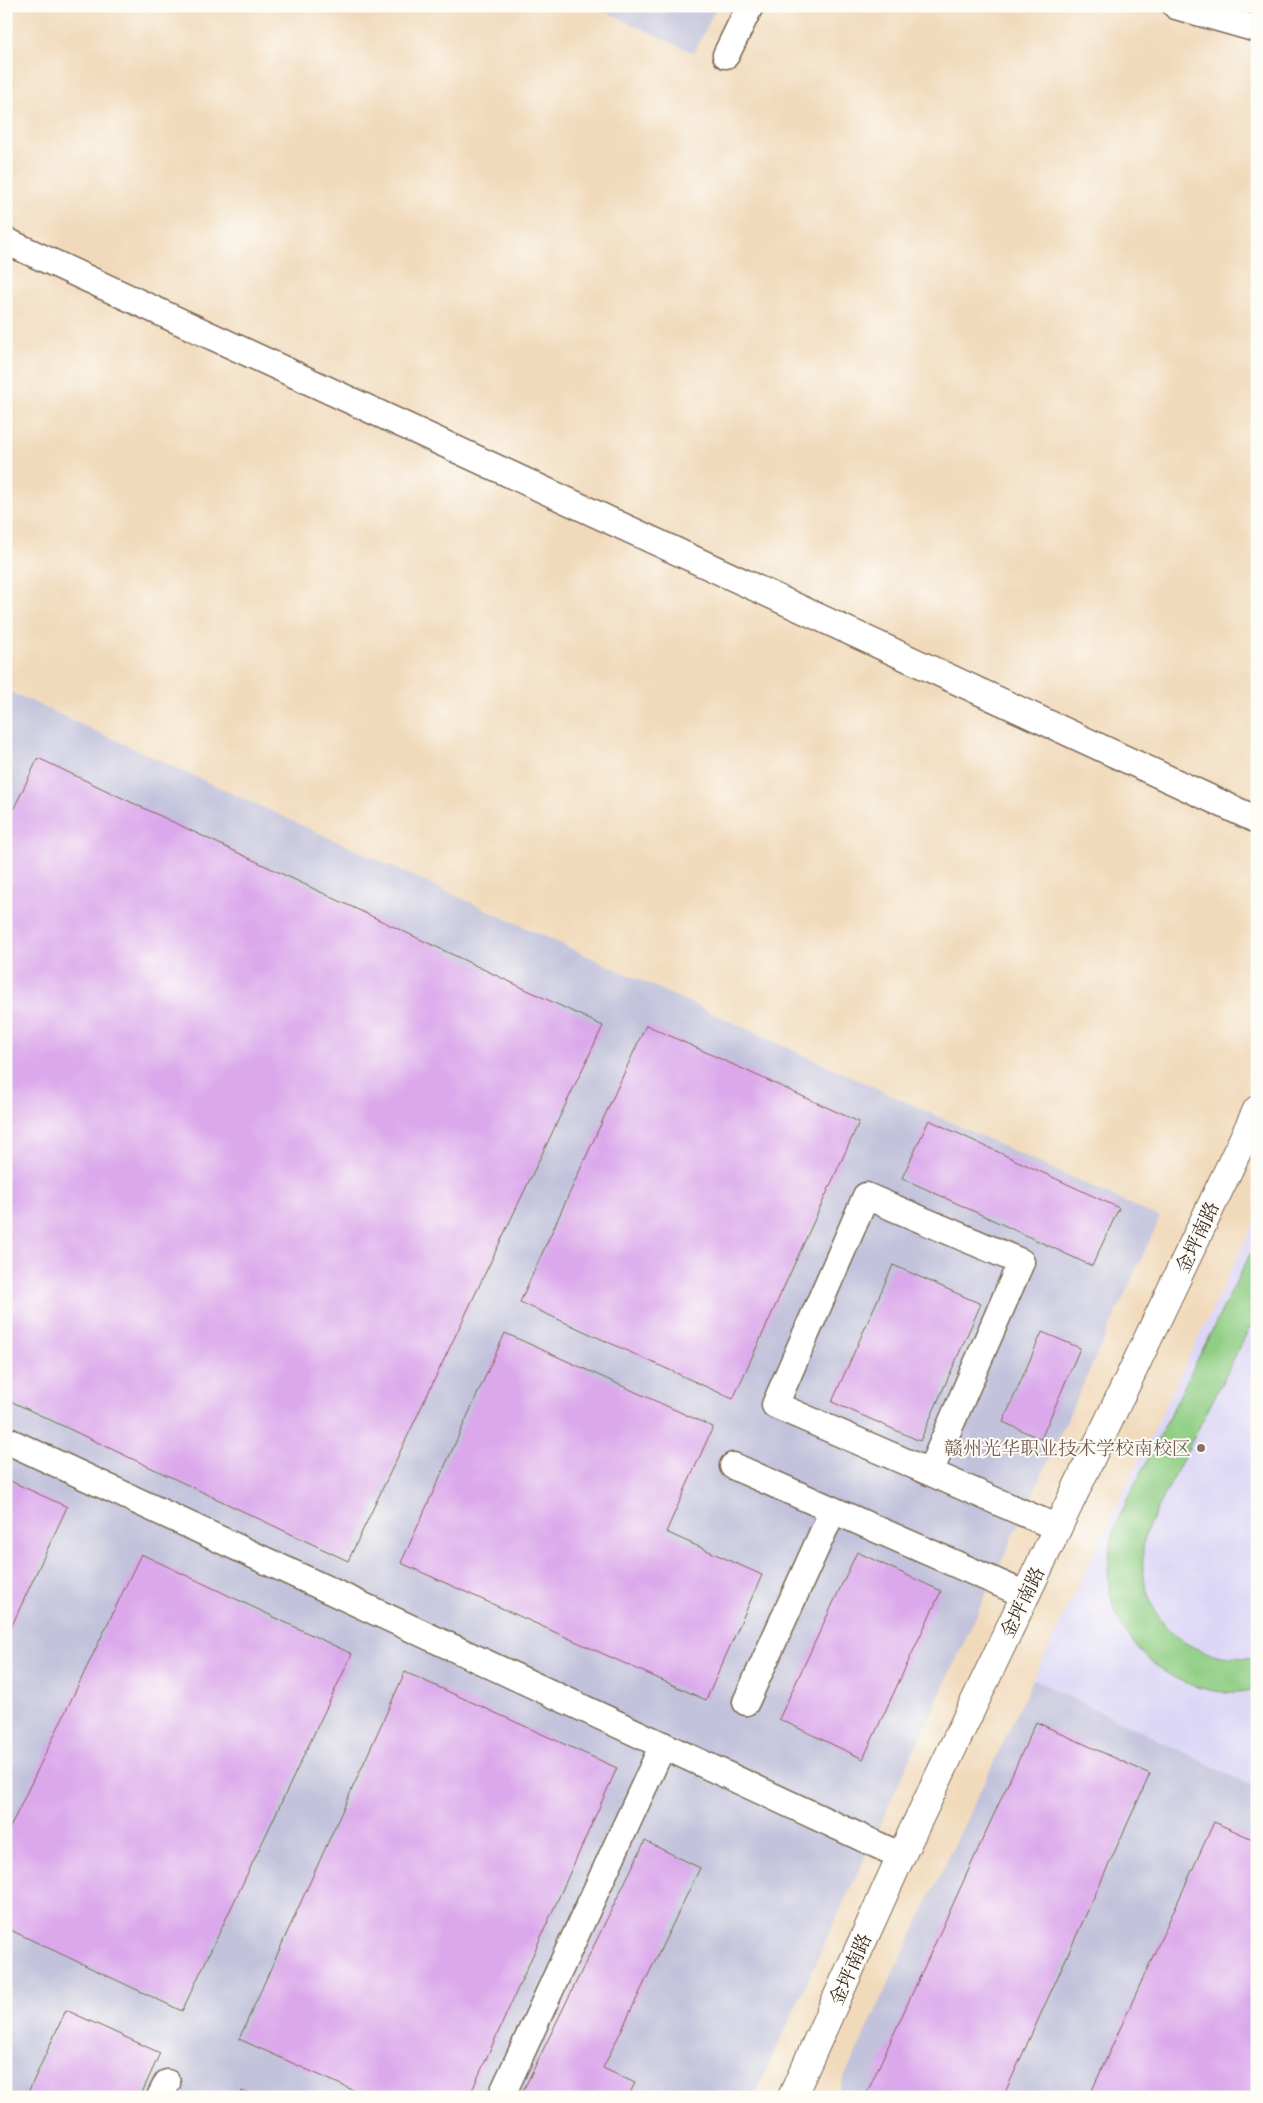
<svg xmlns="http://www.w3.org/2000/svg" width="1263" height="2103" font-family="'IM FELL Double Pica','Noto Serif SC',serif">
<rect width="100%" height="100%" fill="#fdfcf7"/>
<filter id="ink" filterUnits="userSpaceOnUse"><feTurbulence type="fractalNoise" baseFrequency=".02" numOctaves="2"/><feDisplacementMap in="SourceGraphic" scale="10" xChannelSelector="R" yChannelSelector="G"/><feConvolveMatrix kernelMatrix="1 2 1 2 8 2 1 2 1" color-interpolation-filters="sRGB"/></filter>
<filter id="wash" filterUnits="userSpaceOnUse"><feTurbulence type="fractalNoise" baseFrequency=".0096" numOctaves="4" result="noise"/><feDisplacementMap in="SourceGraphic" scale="20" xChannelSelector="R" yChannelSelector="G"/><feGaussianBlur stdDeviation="1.12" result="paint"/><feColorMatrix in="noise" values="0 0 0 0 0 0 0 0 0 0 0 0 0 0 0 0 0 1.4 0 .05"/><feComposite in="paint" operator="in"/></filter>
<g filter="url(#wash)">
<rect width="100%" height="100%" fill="#f1dabb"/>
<path fill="#dcd6f6" d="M1257 1217V1788L1033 1679Z"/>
<path fill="#c2c2dc" d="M593 6H717L694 53Z
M6 690 1160 1218 754 2097H6Z
M1033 1679 1257 1788V2097H835Z"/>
<path fill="#8fce84" stroke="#657c51" d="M1257 1240V1313L1145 1534C1132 1611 1178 1664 1257 1657V1689C1192 1705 1123 1658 1110 1593 1106 1570 1109 1548 1115 1525Z"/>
<g id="blocks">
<path fill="#dba9eb" d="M38 758 603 1026 348 1561 6 1399V825Z
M646 1025 859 1122 733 1399 520 1302Z
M929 1120 1119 1208 1092 1266 902 1178Z
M893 1265 981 1304 920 1441 832 1402Z
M1042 1332 1080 1348 1041 1439 1003 1422Z
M505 1333 713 1427 666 1532 762 1575 706 1700 401 1563Z
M6 1479 67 1507 6 1638Z
M857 1552 941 1591 863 1759 779 1719Z
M141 1554 352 1654 182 2011 6 1928V1836Z
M405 1672 617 1768 469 2097H368L239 2039Z
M1036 1722 1150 1774 1003 2097H865Z
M1214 1822 1257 1841V2097H1089Z
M645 1841 700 1868 603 2068 635 2083 628 2097H520Z
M66 2010 160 2053 140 2097H26Z
M242 2091 256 2097H240Z"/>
</g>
</g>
<g filter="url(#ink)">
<use href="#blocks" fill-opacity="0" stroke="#7b6855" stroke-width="1"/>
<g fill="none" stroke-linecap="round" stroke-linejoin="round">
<g stroke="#7b6855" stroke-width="29">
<path id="street" d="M1176 6 1257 29
M726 55 750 6
M6 241 1257 820
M6 1440 901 1856
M733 1466 1026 1595
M930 1472 1021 1262 866 1196 775 1405 1058 1528
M746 1702 833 1510
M160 2097 167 2083
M501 2097 663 1745"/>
</g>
<g stroke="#7b6855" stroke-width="30">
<path id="secondary" d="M792 2097 901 1856 1257 1110"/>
</g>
<use href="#street" stroke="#fff" stroke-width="26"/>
<use href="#secondary" stroke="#fff" stroke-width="28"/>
</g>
</g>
<circle fill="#8d6e63" stroke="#fdfcf7" stroke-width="2" cx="1201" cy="1448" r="5"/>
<g text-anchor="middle" stroke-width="4" stroke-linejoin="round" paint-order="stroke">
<g font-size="19" fill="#3b2a1e" stroke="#fdfcf7">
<text transform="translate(1197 1237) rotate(-65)" y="7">金坪南路</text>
<text transform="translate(1022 1602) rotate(-64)" y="7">金坪南路</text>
<text transform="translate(850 1969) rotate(-66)" y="7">金坪南路</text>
</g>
<g font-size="19" fill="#785e54" stroke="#fdfcf7" text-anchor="end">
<text x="1191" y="1455">赣州光华职业技术学校南校区</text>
</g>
</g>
<rect width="1263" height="2103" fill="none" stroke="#fdfcf7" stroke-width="25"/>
</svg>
